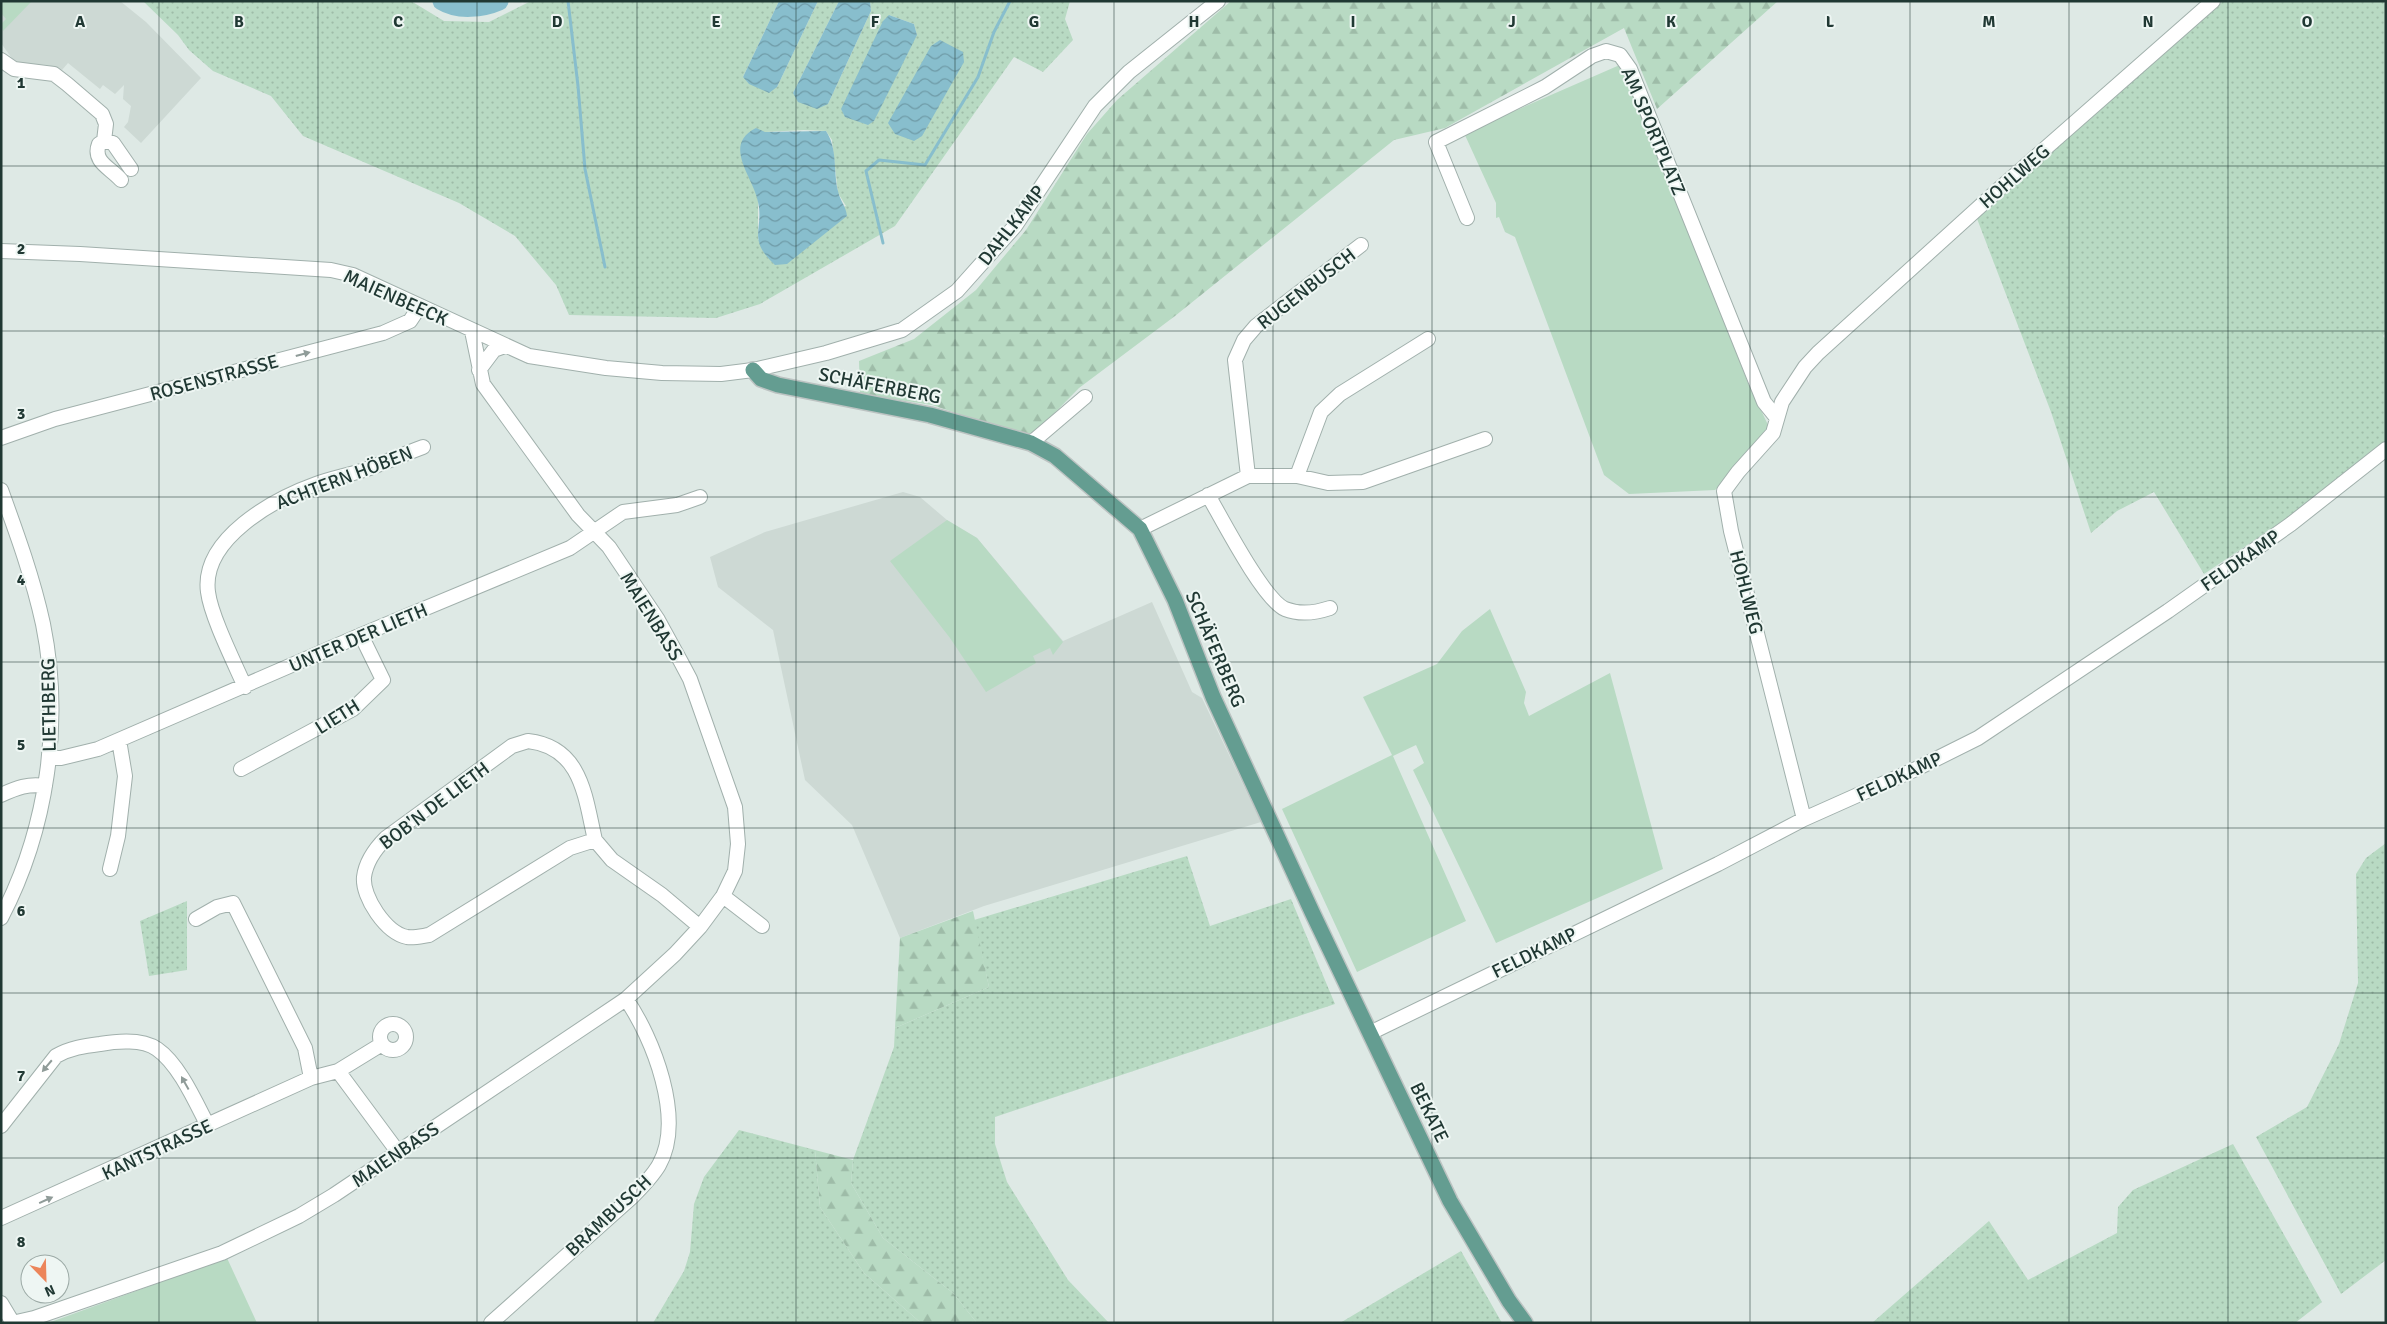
<svg xmlns="http://www.w3.org/2000/svg" width="2387" height="1324" font-family="Signika,sans-serif">
<defs>
<pattern id="grass-dots" width="8" height="8" patternUnits="userSpaceOnUse" patternTransform="scale(1.25)"><rect width="8" height="8" fill="#b8dac3"/><path d="M2 2h.1M6 6h.1" fill="none" stroke="#9ebca8" stroke-width="1.8" stroke-linecap="round"/></pattern>
<pattern id="forest-firs" width="22" height="20" patternUnits="userSpaceOnUse" patternTransform="scale(1.25)"><rect width="22" height="20" fill="#b8dac3"/><path d="M5 1l3.5 6h-7zM16 11l3.5 6h-7z" fill="#9ebca8"/></pattern>
<pattern id="water-waves" width="16" height="10" patternUnits="userSpaceOnUse" patternTransform="scale(1.25)"><rect width="16" height="10" fill="#88becd"/><path d="M0 5q4-4 8 0t8 0" fill="none" stroke="#6f9ba7"/></pattern>
</defs>
<rect width="100%" height="100%" fill="#dee9e5"/>
<path fill="#cdd9d4" d="M1 1H120L146 22 201 78 141 143 124 127 128 122 131 106 123 99 124 85 115 94 103 85 100 89 68 63 62 70 48 65 22 63 13 60 1 43Z
M903 492 920 497 947 520 977 538 1063 641 1152 602 1192 692 1202 698 1261 822 984 906 900 938 852 825 805 780 773 630 718 587 710 557 765 532Z"/>
<path fill="url(#grass-dots)" fill-rule="evenodd" d="M143 1H411L444 21 489 22 531 1H779L743 77 777 87 818 1H839L793 93 828 104 871 11 870 1H1070L1065 19 1073 40 1043 72 1014 57 895 226 760 304 716 318 569 315 556 285 515 236 459 203 303 136 271 96 213 71 189 50 178 35ZM889 15 914 24 917 35ZM804 130 826 131 832 140 838 193 846 206 758 240V199L765 132Z
M2223 1H2383L2386 5V333L2383 336 2386 339V441L2289 517 2204 574 2154 492 2117 511 2091 533 2051 412 1976 216Z
M2386 843V1260L2341 1294 2256 1137 2307 1107 2339 1044 2358 983 2356 874 2366 858Z
M1187 856 1210 926 1291 899 1335 1004 995 1117V1144L1007 1182 1068 1280 1109 1323H977L953 1293 883 1238 851 1183 853 1160 894 1047 895 1028 989 987 974 920Z
M187 901V970L149 976 140 921Z
M739 1130 815 1150 820 1207 864 1273 921 1323H653L684 1271 690 1252 694 1204 704 1177Z
M2233 1144 2322 1302 2295 1323H1872L1989 1221 2028 1280 2117 1233 2118 1207 2133 1190Z
M1461 1251 1502 1323H1340Z"/>
<path fill="url(#forest-firs)" d="M1231 1H1778L1657 109 1624 28 1445 128 1394 140 1175 316 1079 388 1030 438 932 405 860 394 859 361 914 339 976 290 1026 230 1087 134 1117 100Z
M973 911 989 987 895 1028 900 938Z
M815 1150 853 1160 851 1183 883 1238 953 1293 977 1323H921L864 1273 820 1207Z"/>
<path fill="#b8dac3" d="M1 1H32L3 31 1 24 6 19 1 13Z
M1622 64 1667 174 1748 383 1769 427 1730 477 1715 490 1629 494 1604 475 1515 237 1505 232 1499 217 1496 218V203L1464 133Z
M947 520 977 538 1063 642 1053 655 1050 648 1033 656 1036 663 986 692 950 638 890 561Z
M1490 609 1526 692 1524 703 1529 716 1610 673 1663 869 1496 943 1413 770 1424 763 1416 745 1393 756 1466 921 1357 972 1282 809 1392 755 1363 697 1437 664 1462 631Z
M227 1258 257 1323H48Z"/>
<path fill="url(#water-waves)" d="M779 1H818L777 87 769 93 749 84 743 77Z
M839 1H870L871 11 828 104 817 109 798 102 793 93Z
M889 15 914 24 917 35 874 121 868 125 845 117 841 109 883 21Z
M940 40 963 52 964 62 922 136 914 141 895 134 888 123 931 46Z
M756 128 765 132 826 131C838 149 833 171 838 191 840 201 846 206 847 216L787 264 775 265C745 237 766 229 757 198 751 175 723 144 756 128Z"/>
<g fill="none" stroke-linecap="round" stroke-linejoin="round">
<path stroke="#88becd" stroke-width="3" d="M568 1 578 86 585 169 605 267
M883 243 866 171 879 160 925 165 978 77 994 32 1010 1"/>
<path stroke="#88becd" stroke-width="19" d="M442 1C458 11 483 8 499 1"/>
<g stroke="#a1b0ac" stroke-width="16">
<path id="minor" d="M1 60 14 69 54 74 67 84 102 114 106 124 104 141 99 144C92 162 111 168 121 180
M104 141 113 143 131 169
M1467 218 1436 142 1545 87 1592 56 1606 51 1620 55 1630 69 1764 402 1777 418
M1 251 80 254 331 270 353 275 529 356 606 368 662 373 721 374 753 370 826 353 902 330 957 291 1015 226 1095 106 1129 72 1218 1
M479 370 494 350 505 346
M1 438 55 419 383 333 410 321 420 306
M1031 443 1085 397
M1248 476 1235 360 1244 340 1256 326 1361 245
M1297 476 1321 412 1340 394 1428 339
M1 490C17 534 33 578 43 624 63 722 47 830 1 918
M1208 495C1222 519 1263 599 1285 609 1300 615 1315 613 1330 608
M1140 529 1248 476H1297L1328 483 1363 482 1485 439
M245 687C234 662 211 616 208 592 201 539 274 499 316 484 332 478 350 475 367 469 386 462 404 454 423 447
M528 741C582 747 585 797 595 840L570 848 429 935C422 936 414 938 407 937 386 933 362 897 364 877 366 861 375 849 386 838L512 746Z
M49 758H61L98 749 361 635 570 548 623 512 677 505 700 497
M241 769 353 709 383 680 361 635
M1 795C16 788 29 783 45 786
M1804 819 1731 531 1724 491 1738 472 1773 433 1782 402 1805 367 1818 353 1998 190 2213 1
M595 840 612 860 662 895 700 927
M110 869 118 836 125 776 119 740
M723 896 762 926
M196 919 217 907 233 903 305 1048 311 1078
M380 1037a13 13 0 1 1 26 0a13 13 0 1 1-26 0Z
M1370 1033 1718 864 1804 819 1916 769 1978 738 2168 611 2291 524 2386 449
M338 1071 382 1044
M1 1126 56 1056C70 1048 84 1046 100 1044 117 1041 143 1039 157 1049 179 1064 196 1103 208 1126
M1 1218 311 1078 338 1071 398 1152
M1 1303 13 1323
M12 1323 34 1318 222 1253 299 1216 334 1195 626 999 675 954 700 927 723 896 735 871 738 844 735 807 690 679 681 662 658 620 609 547 578 515 483 384 472 331
M491 1323 632 1197C642 1187 652 1177 659 1165 685 1119 653 1038 626 999"/>
</g>
<g stroke="#bcc3c2" stroke-width="18">
<path id="major" d="M753 370 761 379 778 385 930 415 1031 443 1055 456 1140 529 1175 600 1213 697 1312 912 1450 1201 1509 1301 1525 1323"/>
</g>
<use href="#minor" stroke="#fff" stroke-width="14"/>
<use href="#major" stroke="#649d91" stroke-width="15"/>
</g>
<defs><path id="oneway-solid" d="M-6-.8H1V-3.2L6.5 0L1 3.2V.8H-6Z" transform="scale(1.25)"/></defs>
<g fill="#909c99">
<use href="#oneway-solid" transform="translate(303 354) rotate(-15)"/>
<use href="#oneway-solid" transform="translate(47 1066) rotate(130)"/>
<use href="#oneway-solid" transform="translate(185 1083) rotate(-119)"/>
<use href="#oneway-solid" transform="translate(46 1200) rotate(-24)"/>
</g>
<path fill="none" stroke="#203833" stroke-width="1" stroke-opacity="0.55" d="M159 1V1323M318 1V1323M477 1V1323M637 1V1323M796 1V1323M955 1V1323M1114 1V1323M1273 1V1323M1432 1V1323M1591 1V1323M1750 1V1323M1910 1V1323M2069 1V1323M2228 1V1323M1 166H2386M1 331H2386M1 497H2386M1 662H2386M1 828H2386M1 993H2386M1 1158H2386"/>
<g text-anchor="middle" stroke-width="4" stroke-linejoin="round" paint-order="stroke">
<g font-size="19" fill="#203833" stroke="#eef6f3">
<text transform="translate(1654 131) rotate(67)" y="7">AM SPORTPLATZ</text>
<text transform="translate(2014 176) rotate(-41)" y="7">HOHLWEG</text>
<text transform="translate(1011 225) rotate(-52)" y="7">DAHLKAMP</text>
<text transform="translate(1306 288) rotate(-38)" y="7">RUGENBUSCH</text>
<text transform="translate(396 297) rotate(24)" y="7">MAIENBEECK</text>
<text transform="translate(214 377) rotate(-15)" y="7">ROSENSTRASSE</text>
<text transform="translate(880 385) rotate(11)" y="7">SCHÄFERBERG</text>
<text transform="translate(344 477) rotate(-21)" y="7">ACHTERN HÖBEN</text>
<text transform="translate(2240 560) rotate(-35)" y="7">FELDKAMP</text>
<text transform="translate(1747 592) rotate(76)" y="7">HOHLWEG</text>
<text transform="translate(652 616) rotate(58)" y="7">MAIENBASS</text>
<text transform="translate(358 637) rotate(-23)" y="7">UNTER DER LIETH</text>
<text transform="translate(1216 649) rotate(67)" y="7">SCHÄFERBERG</text>
<text transform="translate(48 705) rotate(-91)" y="7">LIETHBERG</text>
<text transform="translate(337 716) rotate(-32)" y="7">LIETH</text>
<text transform="translate(1899 776) rotate(-25)" y="7">FELDKAMP</text>
<text transform="translate(434 805) rotate(-37)" y="7">BOB'N DE LIETH</text>
<text transform="translate(1534 952) rotate(-26)" y="7">FELDKAMP</text>
<text transform="translate(1430 1112) rotate(64)" y="7">BEKATE</text>
<text transform="translate(157 1149) rotate(-25)" y="7">KANTSTRASSE</text>
<text transform="translate(395 1154) rotate(-34)" y="7">MAIENBASS</text>
<text transform="translate(608 1215) rotate(-43)" y="7">BRAMBUSCH</text>
</g>
</g>
<g font-size="16" text-anchor="middle" font-weight="bold" fill="#203833" stroke="#eef6f3" stroke-width="4" stroke-linejoin="round" paint-order="stroke">
<text x="80" y="27">A</text>
<text x="239" y="27">B</text>
<text x="398" y="27">C</text>
<text x="557" y="27">D</text>
<text x="716" y="27">E</text>
<text x="875" y="27">F</text>
<text x="1034" y="27">G</text>
<text x="1194" y="27">H</text>
<text x="1353" y="27">I</text>
<text x="1512" y="27">J</text>
<text x="1671" y="27">K</text>
<text x="1830" y="27">L</text>
<text x="1989" y="27">M</text>
<text x="2148" y="27">N</text>
<text x="2307" y="27">O</text>
<text x="21" y="88">1</text>
<text x="21" y="254">2</text>
<text x="21" y="419">3</text>
<text x="21" y="585">4</text>
<text x="21" y="750">5</text>
<text x="21" y="916">6</text>
<text x="21" y="1081">7</text>
<text x="21" y="1247">8</text>
</g>
<rect width="2387" height="1324" fill="none" stroke="#203833" stroke-width="5"/>
<g transform="translate(45 1279) rotate(157)"><circle r="24" fill="#eef6f3" stroke="#9caaa6"/>
<path d="M0-4L9 19L0 12L-9 19Z" fill="#ec855a"/>
<text y="-8" font-size="14" font-weight="bold" text-anchor="middle" fill="#203833">N</text>
</g>
</svg>
